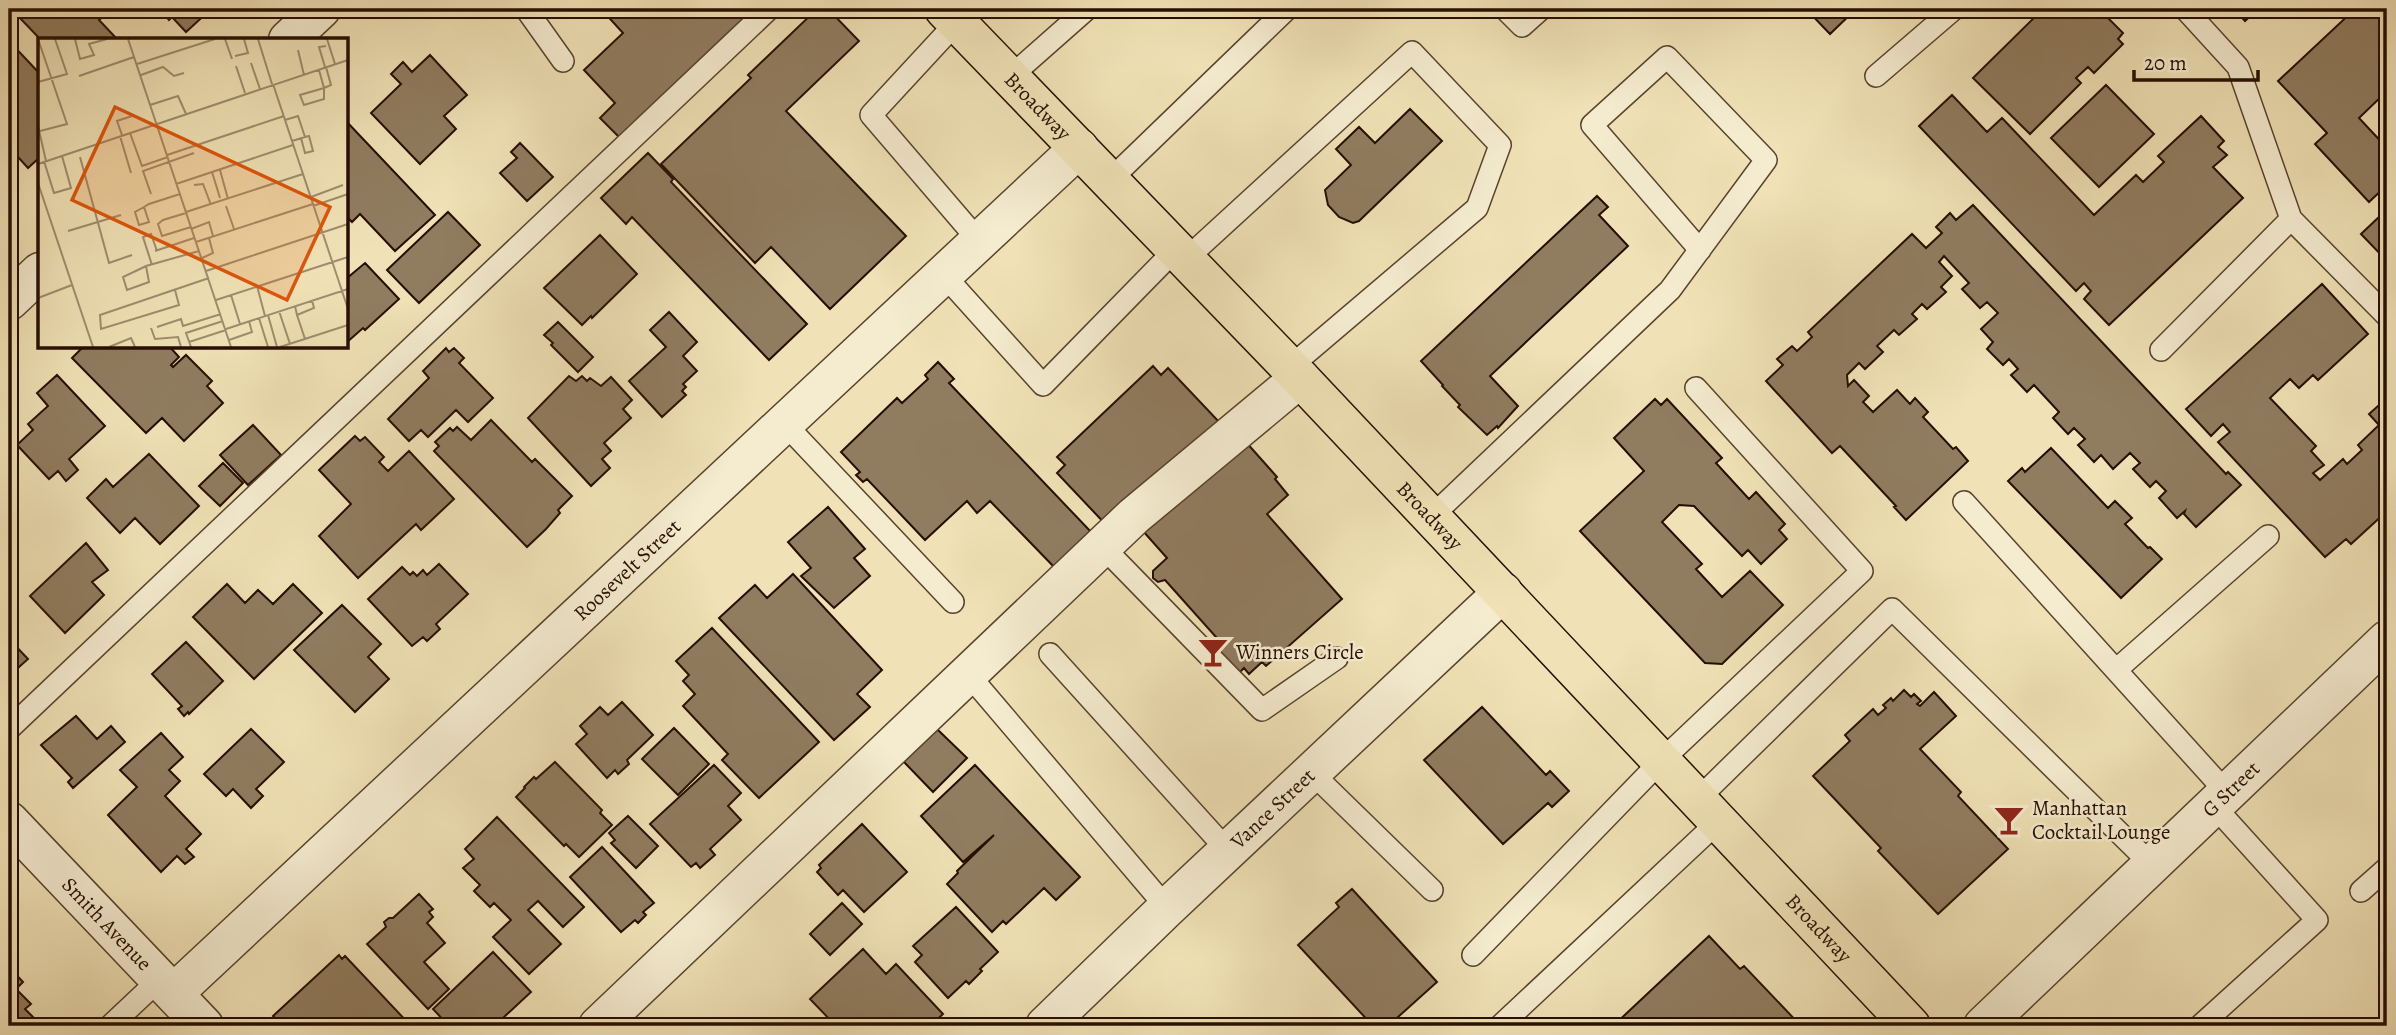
<svg xmlns="http://www.w3.org/2000/svg" width="2396" height="1035" font-family="Alegreya,serif">
<rect width="100%" height="100%" fill="#f0e2b6"/>
<filter id="stains"><feTurbulence type="fractalNoise" baseFrequency=".00286" numOctaves="4"/><feColorMatrix values="0 0 0 0 .2 0 0 0 0 .09 0 0 0 0 .02 0 0 0 .5 -.17"/></filter>
<radialGradient id="worn" r=".72"><stop offset=".6" stop-color="#630" stop-opacity="0"/><stop offset="1" stop-color="#630" stop-opacity=".3"/></radialGradient>
<path fill="#907c5f" stroke="#270e01" stroke-width="2" d="M26 9H107L104 11 106 14 99 20 118 40H41L18 16Z
M164 9H211L186 32 172 17 169 20 162 12Z
M601 9H759L621 139 600 118 615 103 584 70 623 33Z
M817 9H828L859 41 786 111 906 236 830 309 771 247 755 263 661 164 751 78 748 75Z
M1806 9H1856L1830 34Z
M2043 9H2099L2123 33 2118 39 2123 44 2094 73 2088 67 2076 78 2081 83 2030 134 1973 78Z
M2234 9H2258L2245 21Z
M2355 9H2387V91L2359 118 2387 148V185L2369 202 2315 144 2327 133 2278 81Z
M9 41 40 74V157L28 168 9 147Z
M430 55 467 95 444 116 456 129 420 164 371 113 401 84 391 74 403 62 412 72Z
M2106 85 2154 134 2099 187 2051 138Z
M1952 95 1987 132 2002 118 2094 215 2136 175 2143 182 2164 162 2158 156 2201 116 2224 141 2218 147 2227 155 2213 167 2243 198 2109 325 2084 299 2091 291 2084 283 2076 291 1919 126Z
M1410 109 1442 141 1359 221 1353 223 1339 217 1328 205 1325 190 1351 165 1336 149 1359 127 1375 143Z
M346 121 435 215 395 251 360 214 352 222 346 216Z
M520 143 553 177 527 201 500 173 517 158 511 152Z
M648 153 673 179 671 182 807 324 769 360 632 217 626 224 601 198Z
M1597 196 1608 207 1599 215 1628 246 1490 376 1518 406 1498 428 1497 426 1487 435 1458 407 1460 405 1442 386 1443 385 1421 361Z
M1973 205 2226 474 2228 472 2241 485 2196 527 2184 514 2185 511 2177 518 2159 498 2166 491 2156 481 2150 487 2133 469 2140 463 2130 453 2113 469 2101 455 2094 462 2078 445 2085 439 2074 428 2068 434 2053 418 2059 412 2034 385 2027 392 2011 375 2018 369 2009 359 2003 365 1987 349 1993 342 1981 329 1998 313 1987 302 1980 308 1962 289 1969 283 1944 256 1939 262 1952 276 1941 287 1946 292 1927 309 1922 304 1912 314 1917 319 1899 335 1894 330 1877 346 1883 352 1865 369 1859 363 1847 375 1848 386 1854 380 1869 396 1863 402 1873 412 1897 390 1910 404 1915 398 1928 412 1923 417 1953 449 1956 447 1968 461 1906 520 1894 507 1896 506 1840 446 1832 453 1766 381 1783 365 1777 359 1792 346 1797 351 1812 337 1808 332 1912 234 1926 248 1942 233 1936 227 1950 213 1956 220Z
M448 212 480 245 419 303 387 270Z
M2380 216 2387 224V261L2361 234Z
M600 235 637 274 592 318 591 316 582 325 544 288Z
M365 263 399 299 365 330 363 328 346 343V279Z
M2322 284 2368 334 2318 380 2313 375 2299 388 2290 379 2270 398 2316 446 2311 451 2324 465 2313 473 2320 480 2343 459 2347 464 2362 450 2358 445 2379 425 2369 414 2387 398V511L2351 544 2346 539 2325 557 2218 442 2230 432 2223 424 2211 436 2186 409Z
M669 312 697 342 683 356 697 371 683 384 686 387 682 391 686 395 662 417 629 381 666 347 650 330Z
M558 322 593 357 578 372 551 345 553 343 544 335Z
M84 346H169L179 357 171 365 173 367 186 355 212 381 207 386 223 403 184 441 162 418 146 433 72 358Z
M446 348 449 352 454 348 464 358 459 363 493 398 468 422 456 410 428 437 421 430 409 441 388 419 429 378 423 371Z
M938 362 954 379 949 383 1093 534 1056 569 990 501 977 513 967 501 925 540 867 479 863 482 856 475 860 472 841 452 897 398 902 403 928 379 925 375Z
M1153 366 1161 375 1168 368 1221 424 1110 529 1057 473 1065 465 1057 457Z
M57 375 105 426 69 459 78 470 66 481 58 471 49 479 17 445 33 430 28 424 48 406 37 393Z
M569 376 576 381 582 376 587 381 590 378 601 386 611 377 632 400 623 409 631 418 604 443 611 451 602 459 610 468 591 486 528 418Z
M1655 399 1661 405 1667 399 1722 458 1716 463 1749 499 1756 492 1785 524 1779 530 1787 539 1761 564 1748 550 1742 556 1694 506 1679 505 1662 522 1702 564 1696 569 1722 597 1750 571 1783 605 1722 664 1705 663 1580 531 1644 471 1614 438Z
M491 420 532 462 535 459 572 496 558 510 560 513 546 529 527 547 434 451 439 446 435 442 450 428 453 431 457 427 471 440Z
M253 425 281 455 248 485 220 455Z
M355 436 360 441 365 437 384 457 379 462 388 471 409 451 454 499 421 530 416 524 358 578 319 536 351 504 319 470Z
M1245 441 1277 477 1275 479 1288 495 1267 514 1342 599 1266 666 1262 662 1249 674 1244 668 1237 675 1211 646 1217 641 1214 639 1216 637 1165 580 1158 582 1153 578V571L1167 558 1143 531Z
M2051 448 2108 508 2115 501 2132 518 2125 524 2148 548 2150 547 2162 559 2121 598 2008 481 2022 468 2025 472Z
M149 454 199 506 160 544 135 518 120 533 87 498 106 479 113 487Z
M223 463 243 483 220 506 199 486Z
M828 507 865 549 854 558 870 576 834 608 801 576 811 568 788 542Z
M86 543 108 570 92 582 104 595 65 633 30 596Z
M439 564 468 594 436 624 440 629 427 641 423 637 412 646 368 599 402 567 410 575 413 572 417 576 423 570 427 575Z
M793 574 882 670 857 694 870 707 834 740 719 618 755 585 767 598Z
M227 584 245 603 258 590 273 604 293 584 322 613 254 679 193 617Z
M342 605 381 644 368 657 389 679 355 712 294 650Z
M712 628 819 742 759 798 722 760 728 754 683 706 695 694 683 681 689 675 676 661Z
M9 639 28 659 9 676Z
M186 642 223 681 189 714 188 712 184 716 178 709 182 706 152 674Z
M1904 690 1911 697 1914 694 1921 701 1917 704 1920 706 1934 692 1956 716 1920 749 1961 792 1958 796 2008 849 1938 914 1878 851 1881 848 1813 776 1850 741 1845 735 1873 709 1878 715 1886 708 1883 705 1891 698 1893 701Z
M622 702 653 735 627 760 629 764 618 774 615 770 607 778 576 744 587 734 580 726 600 707 608 715Z
M1482 707 1546 775 1550 771 1569 791 1552 807 1548 803 1503 844 1424 760Z
M76 716 97 739 111 726 125 742 73 788 68 782 72 778 41 745Z
M674 728 709 764 678 795 642 759Z
M251 729 284 762 256 789 263 796 251 808 233 789 226 796 204 774Z
M937 729 967 758 933 792 903 761Z
M161 733 183 757 169 770 180 781 165 796 201 834 186 849 194 857 185 864 177 856 161 872 108 815 137 787 120 770Z
M555 762 602 810 600 813 612 825 579 857 566 844 564 846 516 797 525 788 524 787 534 777 536 779Z
M714 765 741 793 728 806 741 820 710 849 715 855 700 868 696 863 691 867 650 824Z
M975 765 1080 877 1056 900 1044 888 1006 924 1003 921 992 932 947 884 958 873 957 871 994 835 963 862 921 816Z
M628 816 658 846 636 868 611 843 615 840 609 833Z
M497 817 584 907 563 927 538 901 528 910 561 944 529 974 493 937 511 920 494 903 490 907 474 891 480 885 463 868 474 859 465 849Z
M862 824 907 872 864 912 843 890 838 895 817 872 821 868 819 865Z
M602 847 654 903 643 912 646 915 638 923 635 920 621 932 570 877Z
M1352 889 1437 982 1388 1026H1373L1298 945 1339 907 1336 903Z
M419 894 433 909 429 912 433 917 427 923 445 943 424 962 449 989 428 1009 367 944 386 927 384 922 389 918H393Z
M842 903 862 924 830 955 810 934Z
M956 907 998 952 980 969 982 971 969 984 966 981 948 998 915 962 922 955 913 946Z
M1709 936 1740 969 1744 966 1801 1026H1613Z
M863 949 886 974 896 964 943 1014 930 1026H836L810 999Z
M493 952 531 992 504 1017 513 1025 449 1026 433 1009Z
M339 955 342 959 345 956 411 1026H283L273 1016Z
M9 967 23 982 16 989 31 1004 25 1009 42 1026H9Z"/>
<g fill="none" stroke-linecap="round" stroke-linejoin="round">
<g stroke="#59432e" stroke-width="24">
<path id="service" d="M526 9 563 61
M1505 9 1522 26 1541 9
M2185 9 2238 67 2291 219 2387 316
M957 22 871 115 979 241
M1876 76 1954 9
M1010 77 1087 9
M1110 180 1287 9
M1186 259 1412 52 1500 145 1477 208 1290 367
M943 274 1043 385 1176 249
M2161 350 2291 219
M784 423 953 602
M1964 502 2227 793
M1432 516 1670 290 1766 160 1667 57 1592 125 1700 250
M1102 546 1262 710 1337 658
M1050 654 1228 851
M2116 670 2268 536
M968 674 1167 908
M9 729 769 9
M1311 772 1432 890
M1698 799 1892 609 2152 865
M2361 891 2387 868
M1473 955 1661 761 1862 571 1696 388
M2201 1025 2317 920 2214 806
M110 1026 160 979
M1500 1026 1719 821"/>
</g>
<g stroke="#59432e" stroke-width="41">
<g id="minor">
<path d="M288 40 321 9"/>
<path d="M9 301 40 272"/>
<path id="s1" d="M9 821 204 1026"/>
<path id="s2" d="M174 993 1079 148"/>
<path d="M598 1026 1134 516 1300 378"/>
<path id="s3" d="M1045 1026 1167 908 1503 592"/>
</g>
</g>
<g stroke="#59432e" stroke-width="41">
<g id="tertiary">
<path id="s4" d="M1983 1026 2387 640"/>
</g>
</g>
<g stroke="#270e01" stroke-width="41">
<g id="primary">
<path id="s5" d="M944 9 1300 378 1911 1026"/>
</g>
</g>
<use href="#service" stroke="#f5ecd0" stroke-width="21"/>
<use href="#minor" stroke="#f5ecd0" stroke-width="38"/>
<use href="#tertiary" stroke="#f5ecd0" stroke-width="38"/>
<use href="#primary" stroke="#f0e2b6" stroke-width="38"/>
</g>
<defs>
<g id="bar-bare" transform="scale(2.415)"><path d="M-6-5H6L.8 .8V4.5H3.5V6h-7V4.5H-.8V.8Z" fill="#8f2418" stroke="#f5ecd0" stroke-width="2.5" paint-order="stroke"/></g>
</defs>
<g fill-rule="evenodd">
<use href="#bar-bare" x="1213" y="652"/>
<use href="#bar-bare" x="2009" y="820"/>
</g>
<g text-anchor="middle" stroke-width="5" stroke-linejoin="round" paint-order="stroke">
<g font-size="21" fill="#270e01" stroke="#f5ecd0">
<text dy="7" stroke="none"><textPath href="#s5" startOffset="135">Broadway</textPath></text>
<text dy="7" stroke="none"><textPath href="#s5" startOffset="702">Broadway</textPath></text>
<text dy="7" stroke="none"><textPath href="#s2" startOffset="620">Roosevelt Street</textPath></text>
<text dy="7" stroke="none"><textPath href="#s4" startOffset="343">G Street</textPath></text>
<text dy="7" stroke="none"><textPath href="#s3" startOffset="315">Vance Street</textPath></text>
<text dy="7" stroke="none"><textPath href="#s1" startOffset="142">Smith Avenue</textPath></text>
<text dy="7" stroke="none"><textPath href="#s5" startOffset="1269">Broadway</textPath></text>
</g>
<g font-size="21" fill="#270e01" stroke="#f5ecd0" text-anchor="start">
<text x="1236" y="659">Winners Circle</text>
<text x="2032" y="815">Manhattan<tspan x="2032" dy="24">Cocktail Lounge</tspan></text>
</g>
</g>
<g transform="translate(38 38)">
<rect width="310" height="310" fill="#f0e2b6"/>
<path fill="none" stroke="#a08d6e" stroke-width="2" d="M0 1 29 86 2 93M37 1 42 21 56 17 51 6 69 1M90 1 193 309M187 1 194 21M220 1 234 46M289 1 297 26M260 12 266 37M197 18 210 15 206 1M213 25 222 51M99 26 177 1M198 28 207 55M287 29 281 9 288 8M281 32 286 50 262 57 266 67 286 61V50L293 47 288 29M103 37 125 29 136 38 146 35M41 38 96 19M0 44 29 36 17 1M235 46 310 271M112 67 140 58 148 76M247 82 260 78 267 99M0 88 8 123M92 95 104 128 130 119M84 97 79 83 94 78M82 98 93 135M254 103 267 99 271 98 275 113 267 115 263 100M129 117 246 78M42 119 71 225 94 217M6 123 16 155 33 150 24 118M0 126 310 22M182 132 190 161M174 134 182 160M0 145 55 309M138 146 255 107M156 147 165 146 173 167M113 156 105 133 156 115M273 159 305 147M188 168 196 191M275 168 310 156M106 169 111 184 101 187 97 174 106 169 111 166 142 156M148 174 265 136M148 175 125 182 120 186 124 198 153 189M153 191 171 184 175 198M30 193 83 177M158 204 275 166M117 213 156 200M164 220 175 215 171 200M114 227 105 199 113 196 119 213M108 228 111 244 89 252 85 239 104 230 108 228 161 213M168 233 310 186M219 248 227 278M137 252 141 267 63 291 62 277 171 240M193 257 202 286M0 260 34 247M178 262 310 219M257 268 259 277 276 270 274 262M241 273 252 306M230 277 239 309M259 277 267 301M221 280 230 309M119 289 143 281 145 288 183 276M113 290 117 301 140 299 143 309M188 291 310 251M191 302 214 294 211 283M151 304 188 292M71 309 93 300 97 309M153 309 148 295 185 283M242 309 310 287"/>
<path fill="#de550b" fill-opacity="0.15" stroke="#de550b" stroke-width="3.5" d="M77 69 292 169 249 262 34 162Z"/>
<rect width="310" height="310" fill="none" stroke="#270e01" stroke-width="3.5"/>
</g>
<rect width="2396" height="1035" fill="none" stroke="#f0e2b6" stroke-width="35"/>
<rect x="10" y="10" width="2375" height="1014" fill="none" stroke="#270e01" stroke-width="3.5"/>
<rect x="18" y="18" width="2361" height="1000" fill="none" stroke="#270e01" stroke-width="2"/>
<path d="M2134 70v10h124v-10" fill="none" stroke="#270e01" stroke-width="3.5"/>
<text x="2144" y="70" font-size="21" fill="#270e01" stroke="#f5ecd0" stroke-width="5" paint-order="stroke">20 m</text>
<rect width="100%" height="100%" filter="url(#stains)"/>
<rect width="100%" height="100%" fill="url(#worn)"/>
</svg>
